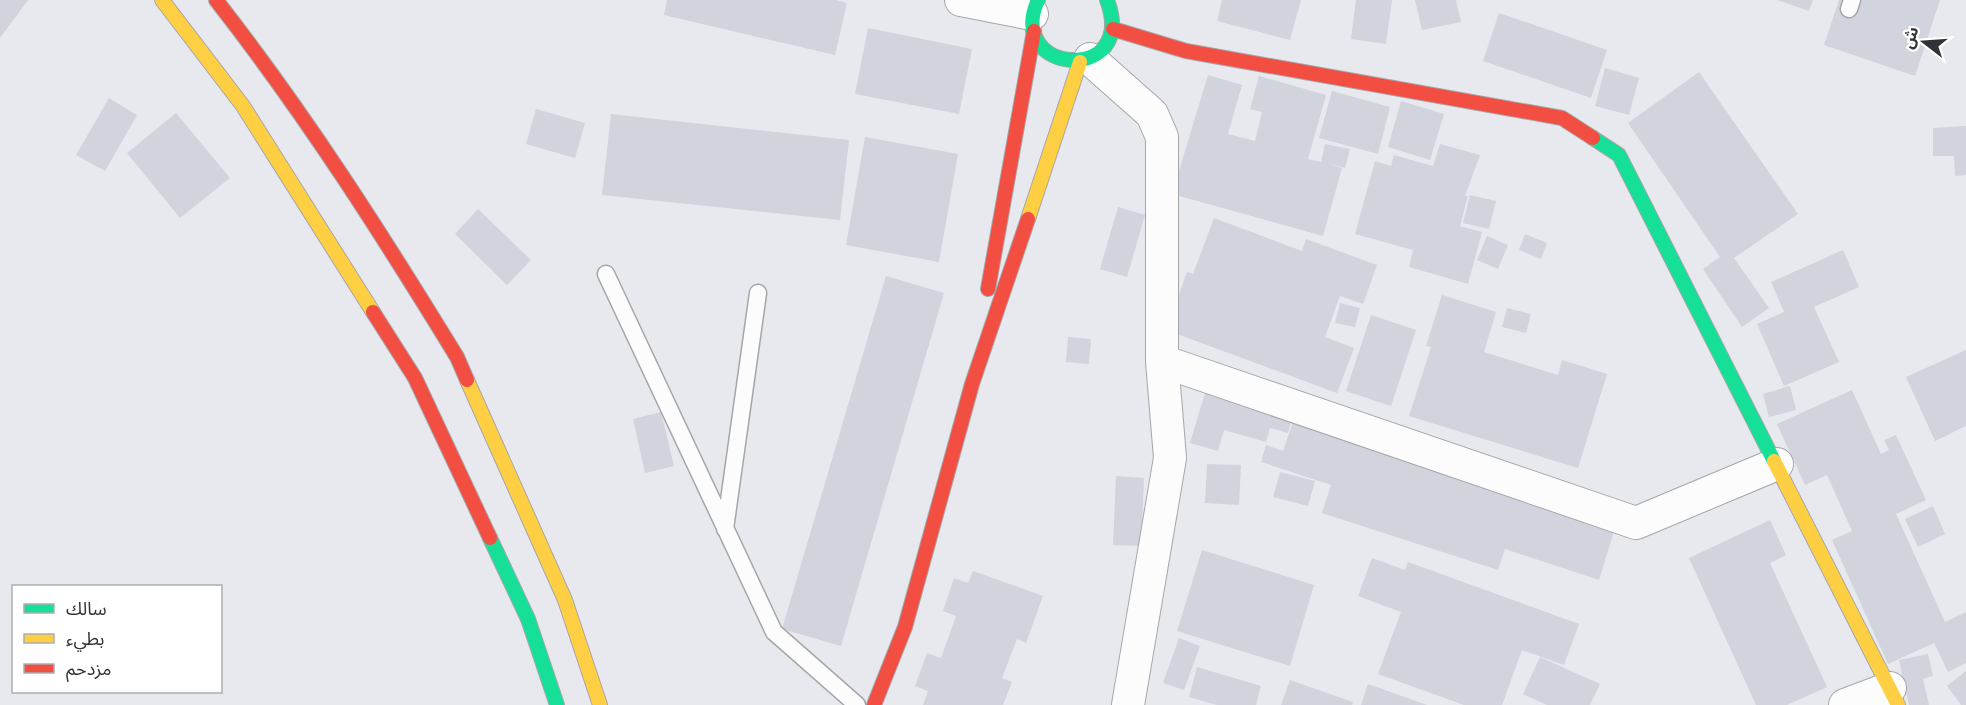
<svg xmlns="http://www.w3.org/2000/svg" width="1966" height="705" font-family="Georgia,'Noto Sans Arabic',serif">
<rect width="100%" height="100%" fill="#e8e9ee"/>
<path fill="#d1d3dd" d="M0 0H28L0 38Z
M667 0H836L847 3 835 55 664 15Z
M1222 0H1301L1290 40 1217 21Z
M1356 0H1392L1386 44 1351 39Z
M1415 0H1456L1461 22 1422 30Z
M1777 0H1813L1809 11Z
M1839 0H1940L1915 76 1824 45Z
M1499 13 1607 50 1591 98 1483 61Z
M868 28 972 49 959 114 855 94Z
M1605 68 1639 78 1629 115 1595 106Z
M1699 72 1798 214 1734 258 1769 308 1742 327 1703 269 1720 257 1628 123Z
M1208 75 1242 85 1228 134 1255 141 1262 112 1250 109 1259 76 1326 95 1308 159 1321 162 1325 144 1350 149 1345 168 1327 163 1342 168 1323 236 1172 194Z
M1332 91 1390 107 1378 154 1319 138Z
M109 98 137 115 105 171 76 155Z
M1401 101 1444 114 1430 160 1388 147Z
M536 109 585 123 575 158 526 144Z
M176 113 230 178 180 218 127 153Z
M611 114 849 140 840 220 602 195Z
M1966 126V175L1955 176 1954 156H1933V128Z
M865 137 958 154 939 262 846 245Z
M1440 144 1480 155 1465 196H1468L1460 226 1482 232 1468 284 1409 267 1413 250 1355 234 1375 161 1391 166 1394 155 1433 166Z
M1470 195 1496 201 1489 229 1463 223Z
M1118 207 1145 215 1127 277 1100 269Z
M478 209 531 260 507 285 455 234Z
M1214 218 1302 251 1306 239 1377 265 1363 304 1340 296 1325 337 1354 348 1337 393 1166 330 1187 272 1193 274Z
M1525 234 1547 243 1541 259 1519 250Z
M1487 236 1508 245 1498 269 1477 260Z
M1843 250 1859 287 1814 307 1839 362 1784 386 1757 324 1784 312 1771 282Z
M886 276 944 293 841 646 782 629Z
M1442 295 1496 312 1484 352 1558 375 1562 360 1607 374 1578 468 1409 416 1431 347 1426 346Z
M1340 303 1360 308 1355 327 1335 323Z
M1507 308 1531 314 1526 333 1502 327Z
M1371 315 1416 330 1391 406 1346 391Z
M1068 337 1091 339 1089 364 1066 362Z
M1966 350V426L1935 441 1906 377Z
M1207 386 1294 411 1288 433 1270 428 1266 442 1224 430 1218 451 1190 443Z
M1790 386 1796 410 1769 417 1763 394Z
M1852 390 1881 454 1889 450 1884 440 1896 435 1926 500 1896 514 1945 622 1966 612V663L1948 672 1934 643 1888 664 1832 540 1852 531 1827 475 1805 485 1777 424Z
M661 412 674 466 645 473 633 419Z
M1294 419 1616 525 1599 580 1505 549 1498 570 1322 513 1331 485 1261 462 1266 445 1283 451Z
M1207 464 1241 465 1239 505 1205 503Z
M1280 472 1315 481 1308 506 1273 497Z
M1116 476 1144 478 1141 546 1113 545Z
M1933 506 1945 534 1918 547 1905 519Z
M1770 520 1786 555 1770 563 1827 687 1787 705H1756L1689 558Z
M1202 550 1314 585 1290 666 1177 631Z
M1372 558 1405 570 1408 562 1579 624 1564 665 1522 650 1502 705H1464L1378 674 1401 612 1358 596Z
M973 571 1043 596 1026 643 1017 639 1002 678 1012 682 1003 705H923L928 691 915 686 927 653 941 658 956 616 943 611 954 578 968 583Z
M1179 638 1200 646 1184 690 1163 683Z
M1928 654 1933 676 1923 679 1929 705H1909L1899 660Z
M1540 657 1600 684 1590 705H1547L1523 694Z
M1197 667 1261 686 1256 705H1217L1189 697Z
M1966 671V705H1961L1947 686Z
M1290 680 1353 702 1352 705H1281Z
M1368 684 1427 705H1361Z"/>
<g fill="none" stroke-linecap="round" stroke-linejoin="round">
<g stroke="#a5a6aa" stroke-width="19">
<path id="lane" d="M1849 9 1852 0
M606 274 774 632 857 705
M725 529 758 293"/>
</g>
<g stroke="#a5a6aa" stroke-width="34">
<path id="street" d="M961 0 1032 14
M1090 59 1152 114 1162 137V361L1170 458 1128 705
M1162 361 1636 523 1777 464
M1845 705 1890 688"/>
</g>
<g stroke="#a5a6aa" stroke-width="16">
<path id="fast" d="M1038 0C1004 75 1139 85 1107 0
M1593 138 1619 155 1774 461
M490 538 528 619 557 705"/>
</g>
<g stroke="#a5a6aa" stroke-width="16">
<path id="slow" d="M162 0 243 106 373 312
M1028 219 1080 62
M467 380 565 600 600 705
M1774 461 1898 705"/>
</g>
<g stroke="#a5a6aa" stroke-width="16">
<path id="jam" d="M216 0C306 115 381 233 457 357L467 380
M1113 29 1186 51 1562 118 1593 138
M988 289 1034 31
M373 312 415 378 490 538
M874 705 905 627 972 384 1028 219"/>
</g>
<use href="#lane" stroke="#fcfcfc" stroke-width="16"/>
<use href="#street" stroke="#fcfcfc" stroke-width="32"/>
<use href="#fast" stroke="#16e098" stroke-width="14"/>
<use href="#slow" stroke="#ffcf43" stroke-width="14"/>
<use href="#jam" stroke="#f24e42" stroke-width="14"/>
</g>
<rect x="12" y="585" width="210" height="108" fill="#ffffff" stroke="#acadae" stroke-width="1.5"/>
<rect x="24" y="604" width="30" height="9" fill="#16e098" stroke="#acadae" stroke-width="1.5"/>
<text x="66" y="615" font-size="18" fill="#303235">سالك</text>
<rect x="24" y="634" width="30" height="9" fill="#ffcf43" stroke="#acadae" stroke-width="1.5"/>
<text x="66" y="645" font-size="18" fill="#303235">بطيء</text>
<rect x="24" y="664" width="30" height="9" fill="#f24e42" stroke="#acadae" stroke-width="1.5"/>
<text x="66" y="675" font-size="18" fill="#303235">مزدحم</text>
<g transform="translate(1924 42) rotate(287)" stroke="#ffffff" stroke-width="4.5" paint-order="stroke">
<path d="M0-4.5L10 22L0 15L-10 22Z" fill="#303235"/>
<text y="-9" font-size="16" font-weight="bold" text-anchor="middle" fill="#303235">ش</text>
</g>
</svg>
